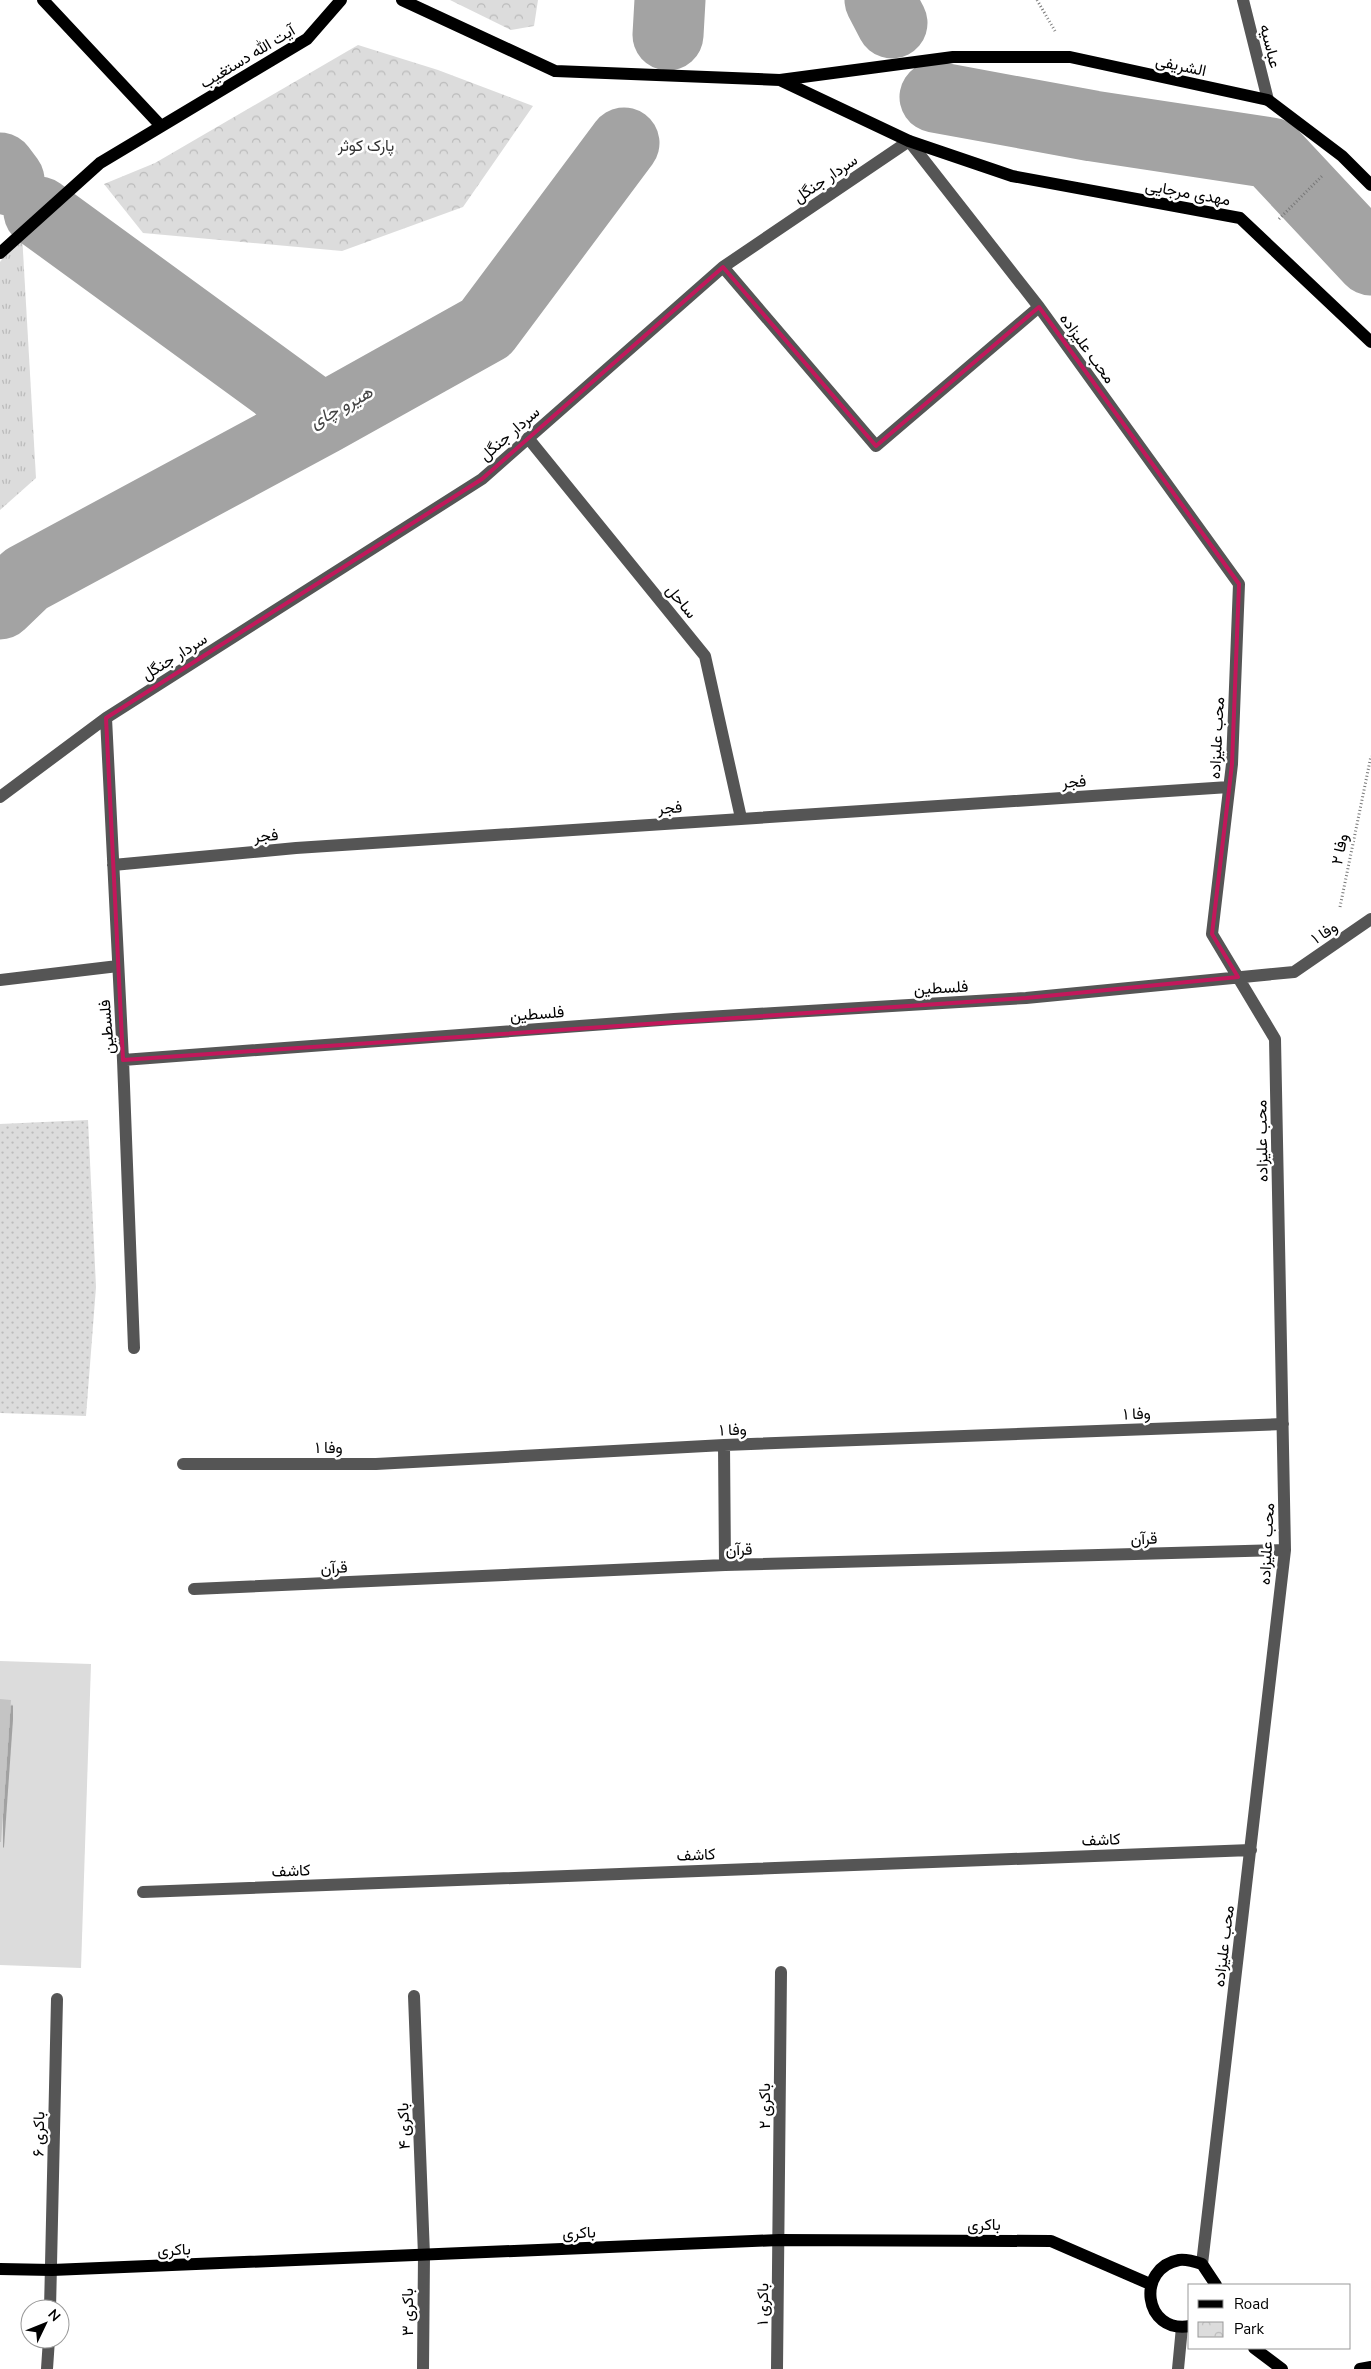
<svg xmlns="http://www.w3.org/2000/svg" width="1371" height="2369" font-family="'Nunito Sans',Vazirmatn,sans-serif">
<defs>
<pattern id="grass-tufts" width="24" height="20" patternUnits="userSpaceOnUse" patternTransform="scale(1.25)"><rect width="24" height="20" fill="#dcdcdc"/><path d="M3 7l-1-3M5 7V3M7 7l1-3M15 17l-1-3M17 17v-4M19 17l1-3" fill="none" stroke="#bbb"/></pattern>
<pattern id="park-crowns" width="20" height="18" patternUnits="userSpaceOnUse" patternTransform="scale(1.25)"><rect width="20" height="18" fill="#dcdcdc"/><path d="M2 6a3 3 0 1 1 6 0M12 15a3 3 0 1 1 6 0" fill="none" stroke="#bbb"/></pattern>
<pattern id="garden-dots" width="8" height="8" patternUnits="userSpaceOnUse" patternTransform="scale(1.25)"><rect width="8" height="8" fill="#dcdcdc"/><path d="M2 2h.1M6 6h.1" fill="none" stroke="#bbb" stroke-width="1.8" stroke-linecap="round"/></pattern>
<filter id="shadow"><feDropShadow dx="3" dy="5.5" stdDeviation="0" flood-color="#0004"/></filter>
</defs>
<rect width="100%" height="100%" fill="#fff"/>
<path fill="url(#grass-tufts)" d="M22 234 36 478 0 510V262Z"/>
<path fill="url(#park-crowns)" d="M450 0H538L534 26 511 30Z
M358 45 438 70 533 106 463 207 342 251 143 233 104 184 155 163Z"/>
<path fill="url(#garden-dots)" d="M88 1120 96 1287 86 1416 0 1413V1124Z"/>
<path fill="#dcdcdc" d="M0 1661 91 1664 81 1968 0 1965Z"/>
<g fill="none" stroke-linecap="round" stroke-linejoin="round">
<path stroke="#a3a3a3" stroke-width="71" d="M880 0 892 23
M668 35 670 0
M935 97 1093 126 1271 153 1371 260
M0 168 9 180
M39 212 323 419
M0 604 26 579 323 419 486 328 624 143"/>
</g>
<path fill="#c4c4c4" filter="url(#shadow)" d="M0 1699 11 1700 1 1842H0Z"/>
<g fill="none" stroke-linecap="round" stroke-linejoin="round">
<path stroke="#777" stroke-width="3" stroke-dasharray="1 2.5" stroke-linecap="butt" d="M1037 0 1055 31
M1279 219 1322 176
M1340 907 1371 756"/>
<path stroke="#555" stroke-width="12" d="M1243 0 1268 100
M723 267 876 446 1039 307
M528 438 705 656 741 818
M106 718 123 1060 674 1019 1026 998 1294 972 1371 919
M0 797 106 718 482 479 723 267 909 141 1039 307 1239 584 1232 764 1212 934 1275 1039 1285 1550 1202 2264
M113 865 296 848 1229 787
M0 980 118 966
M123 1060 134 1348
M724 1445 725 1565
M183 1464H376L724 1445 1283 1424
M194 1589 725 1565 1285 1550
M143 1892 1251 1850
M414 1996 424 2255 423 2369
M50 2309 57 1999
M47 2369 49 2339
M777 2369 781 1972
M1178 2369 1182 2327"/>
<path stroke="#000" stroke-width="12" d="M43 0 161 126
M402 0 555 71 780 80 953 57H1070L1268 100 1342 156 1371 185
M780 80 909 141 1012 176 1240 218 1371 342
M0 253 100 163 307 39 341 0
M0 2269 52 2270 779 2240 1051 2241 1150 2284
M1190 2326C1143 2334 1136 2268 1179 2260 1186 2259 1196 2262 1202 2264L1216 2285
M1254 2348 1282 2369
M1360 2369 1371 2367"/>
</g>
<path fill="none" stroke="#c2185b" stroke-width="4" stroke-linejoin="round" d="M723 267 876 446 1039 307 1239 584 1232 764 1212 934 1238 977 1026 998 123 1060 106 718 482 479Z"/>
<g text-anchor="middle" stroke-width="5" stroke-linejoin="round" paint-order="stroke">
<g font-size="16" fill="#000" stroke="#fff">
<text transform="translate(1271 46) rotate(76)" y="6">عباسیه</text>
<text transform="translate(247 56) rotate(-31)" y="6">آیت الله دستغیب</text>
<text transform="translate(1181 65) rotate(12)" y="6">الشریفی</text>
<text transform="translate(825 178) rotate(-34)" y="6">سردار جنگل</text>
<text transform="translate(1188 192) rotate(10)" y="6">مهدی مرجایی</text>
<text transform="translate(1088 348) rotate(54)" y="6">محب علیزاده</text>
<text transform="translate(509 433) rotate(-41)" y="6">سردار جنگل</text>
<text transform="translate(682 601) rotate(51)" y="6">ساحل</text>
<text transform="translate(174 656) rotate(-32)" y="6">سردار جنگل</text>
<text transform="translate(1216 738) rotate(-87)" y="6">محب علیزاده</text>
<text transform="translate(1074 781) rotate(-4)" y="6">فجر</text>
<text transform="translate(670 807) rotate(-4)" y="6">فجر</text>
<text transform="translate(266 835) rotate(-5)" y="6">فجر</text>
<text transform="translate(1339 849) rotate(-78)" y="6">وفا ۲</text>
<text transform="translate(1324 932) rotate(-34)" y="6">وفا ۱</text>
<text transform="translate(941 987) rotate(-3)" y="6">فلسطین</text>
<text transform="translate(537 1013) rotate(-4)" y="6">فلسطین</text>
<text transform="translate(106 1027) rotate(-95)" y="6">فلسطین</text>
<text transform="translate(1261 1141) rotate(-91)" y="6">محب علیزاده</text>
<text transform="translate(1137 1413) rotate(-2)" y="6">وفا ۱</text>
<text transform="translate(733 1429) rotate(-2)" y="6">وفا ۱</text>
<text x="329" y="1453">وفا ۱</text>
<text transform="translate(1144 1538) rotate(-2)" y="6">قرآن</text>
<text transform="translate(1266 1544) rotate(-87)" y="6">محب علیزاده</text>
<text transform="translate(739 1549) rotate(-2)" y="6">قرآن</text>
<text transform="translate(334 1567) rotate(-3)" y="6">قرآن</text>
<text transform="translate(1101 1839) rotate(-2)" y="6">کاشف</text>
<text transform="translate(696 1854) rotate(-2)" y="6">کاشف</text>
<text transform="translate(291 1870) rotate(-2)" y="6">کاشف</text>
<text transform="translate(1223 1946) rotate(-83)" y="6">محب علیزاده</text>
<text transform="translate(764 2106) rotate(-90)" y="6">باکری ۲</text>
<text transform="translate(403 2126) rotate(-92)" y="6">باکری ۴</text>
<text transform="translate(38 2134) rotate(-89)" y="6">باکری ۶</text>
<text x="984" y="2230">باکری</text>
<text transform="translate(579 2232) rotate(-2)" y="6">باکری</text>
<text transform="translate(174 2249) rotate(-2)" y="6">باکری</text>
<text transform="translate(762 2304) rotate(-89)" y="6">باکری ۱</text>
<text transform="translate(407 2312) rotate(-90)" y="6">باکری ۳</text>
</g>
<g font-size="16" fill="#333" stroke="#fff">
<text x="366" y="151">پارک کوثر</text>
</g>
<g font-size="18" font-style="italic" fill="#444" stroke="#fff">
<text transform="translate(341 407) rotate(-29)" y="6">هیرو چای</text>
</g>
</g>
<rect x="1188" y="2284" width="162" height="65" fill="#ffffff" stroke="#999999"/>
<rect x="1198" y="2300" width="25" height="8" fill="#000000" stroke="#999999"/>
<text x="1234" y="2309" font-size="15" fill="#000000">Road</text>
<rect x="1198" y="2322" width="25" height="15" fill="url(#park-crowns)" stroke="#999999"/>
<text x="1234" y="2334" font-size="15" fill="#000000">Park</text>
<g transform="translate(45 2324) rotate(47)"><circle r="24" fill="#ffffff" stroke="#999999"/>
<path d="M0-4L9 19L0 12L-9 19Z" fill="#000000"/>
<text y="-8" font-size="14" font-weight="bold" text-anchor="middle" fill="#000000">N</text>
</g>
</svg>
